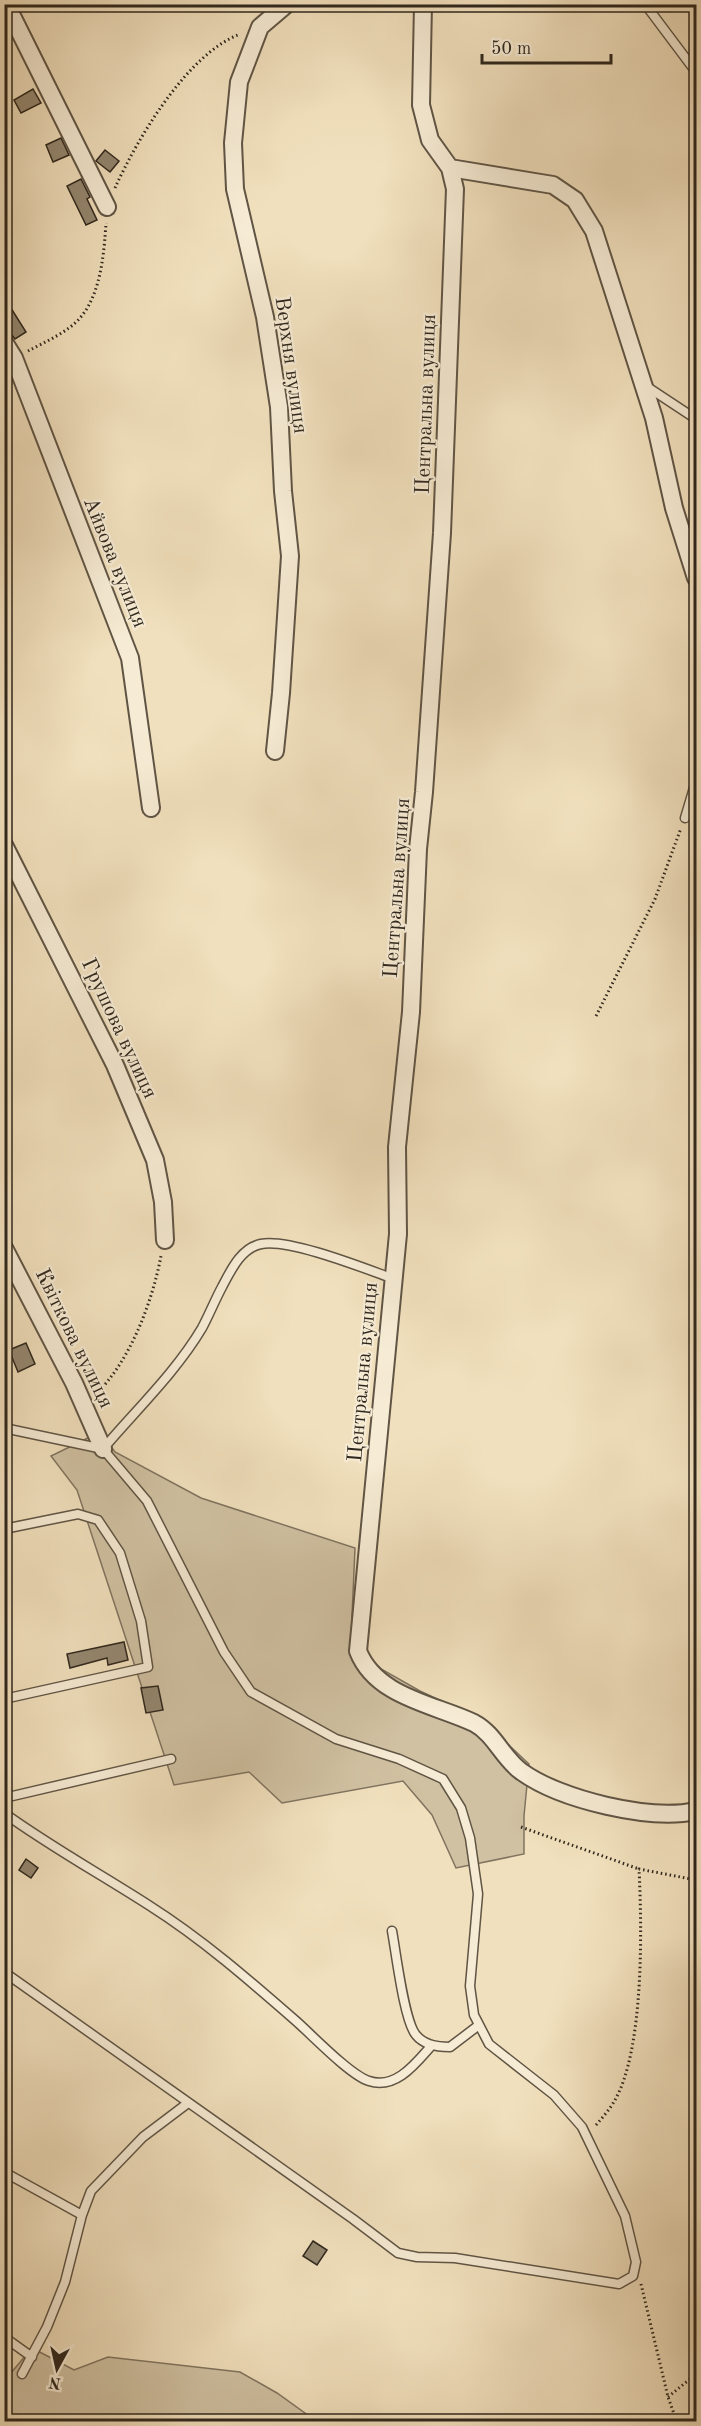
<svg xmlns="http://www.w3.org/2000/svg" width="701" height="2426" font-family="'Old Standard TT',serif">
<rect width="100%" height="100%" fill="#f1e0bd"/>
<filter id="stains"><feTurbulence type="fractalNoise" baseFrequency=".00333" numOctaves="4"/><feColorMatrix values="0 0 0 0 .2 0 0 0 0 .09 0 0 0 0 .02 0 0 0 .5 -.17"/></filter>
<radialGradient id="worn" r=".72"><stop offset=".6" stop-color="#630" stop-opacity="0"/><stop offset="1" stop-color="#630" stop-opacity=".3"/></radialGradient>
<path fill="#d0c1a2" stroke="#807460" stroke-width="1.5" d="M100 1432 115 1452 201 1498 355 1548 351 1639 381 1669 420 1691 482 1720 529 1764 524 1816V1854L456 1868 432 1815 403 1781 282 1803 249 1772 174 1785 77 1490 51 1456Z
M32 2348 74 2370 108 2357 240 2372 277 2393 316 2421 5 2422V2380Z"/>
<path fill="#948770" stroke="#2f271d" stroke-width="1.5" d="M33 89 41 103 21 113 14 100Z
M61 138 69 155 53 162 46 145Z
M105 150 119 161 110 172 96 161Z
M81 179 90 197 87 199 97 220 86 225 67 186Z
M4 297 26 332 15 339 4 325Z
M26 1343 35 1364 18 1372 9 1350Z
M124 1642 128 1660 108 1665 107 1658 70 1668 67 1654Z
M158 1686 163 1710 146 1713 141 1688Z
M26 1859 38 1868 31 1878 19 1870Z
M313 2241 327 2250 317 2265 303 2256Z"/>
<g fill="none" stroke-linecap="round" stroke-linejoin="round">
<g stroke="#605545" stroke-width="11">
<path id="lane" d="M645 4 696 72
M646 386 696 419
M685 818 696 781
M4 1428 103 1449 147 1501 224 1652 251 1692 336 1739 399 1759 443 1779 461 1808 470 1838 478 1894 470 1986 474 2015 489 2044 554 2095 582 2127 625 2216 636 2262 633 2276 619 2284 455 2258 417 2257 398 2253 353 2219 4 1972
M103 1449C136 1410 176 1372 202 1328 209 1315 215 1300 222 1287 231 1270 241 1248 261 1244 289 1238 366 1269 394 1279
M4 1529 78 1514 98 1520 120 1553 141 1621 148 1667 4 1699
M4 1798 171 1759
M4 1813C51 1847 102 1875 150 1906 202 1939 249 1980 296 2021 313 2036 350 2075 369 2081 396 2090 416 2063 432 2045
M392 1931C396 1952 404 2021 416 2035 424 2045 437 2047 450 2047L479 2025
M4 2172 82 2215
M4 2337 32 2357
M22 2374 47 2327 65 2282 82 2215 91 2191 143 2137 188 2103"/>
</g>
<g stroke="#605545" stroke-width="20">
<path id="street" d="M6 4 107 207
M423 4 421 105 430 140 450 168 553 185 575 200 594 231 654 418 674 508 696 578
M450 168 455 189 442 533 424 792 418 849 411 1012 397 1147 398 1234 358 1651C376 1697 434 1704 474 1723 495 1734 503 1759 522 1772 561 1800 650 1821 696 1811
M4 342 14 358 130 658 151 808
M275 751 281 693 290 556 283 491 279 407 265 317 235 189 233 143 239 82 260 27 287 4
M4 845 115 1065 155 1160 163 1202 165 1240
M4 1248 74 1383 103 1449"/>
</g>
<path stroke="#2f271d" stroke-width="3" stroke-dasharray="1.5 3" stroke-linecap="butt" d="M115 188C137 139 187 55 238 35
M28 351C45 342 68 332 80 318 101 294 104 253 106 223
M596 1016 655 899 681 828
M96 1394C130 1361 152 1303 161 1256
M521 1827 639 1869
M596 2125C603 2117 610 2109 615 2100 644 2049 642 1928 639 1869L696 1880
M641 2284 668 2397 677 2422
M668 2397 696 2374"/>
<use href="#lane" stroke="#f6ebd4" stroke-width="8"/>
<use href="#street" stroke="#f6ebd4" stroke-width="16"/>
</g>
<g text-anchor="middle" stroke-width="4.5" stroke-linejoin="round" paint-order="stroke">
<g font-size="21" fill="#2f271d" stroke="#f6ebd4">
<text transform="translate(292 365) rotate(82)" y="7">Верхня вулиця</text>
<text transform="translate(425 404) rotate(-88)" y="7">Центральна вулиця</text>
<text transform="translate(116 562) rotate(68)" y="7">Айвова вулиця</text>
<text transform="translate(396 888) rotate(-86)" y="7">Центральна вулиця</text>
<text transform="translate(120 1028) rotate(65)" y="7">Грушова вулиця</text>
<text transform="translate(75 1338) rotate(64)" y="7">Квіткова вулиця</text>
<text transform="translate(362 1372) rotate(-85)" y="7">Центральна вулиця</text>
</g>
</g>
<rect width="701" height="2426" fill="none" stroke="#f1e0bd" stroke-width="24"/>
<rect x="6" y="6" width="689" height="2414" fill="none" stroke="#2f271d" stroke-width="3"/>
<rect x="12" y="12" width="677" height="2402" fill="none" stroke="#2f271d" stroke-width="1.5"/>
<g transform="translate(57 2369) rotate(188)" stroke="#f6ebd4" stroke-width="4.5" paint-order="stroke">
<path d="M0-4.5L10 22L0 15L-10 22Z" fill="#2f271d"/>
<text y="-9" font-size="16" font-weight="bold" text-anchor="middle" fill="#2f271d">N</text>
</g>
<path d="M482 54v9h129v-9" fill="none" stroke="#2f271d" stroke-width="3"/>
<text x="491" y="54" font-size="18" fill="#2f271d" stroke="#f6ebd4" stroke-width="4.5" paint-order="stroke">50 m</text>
<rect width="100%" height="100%" filter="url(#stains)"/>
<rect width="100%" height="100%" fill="url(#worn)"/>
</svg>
